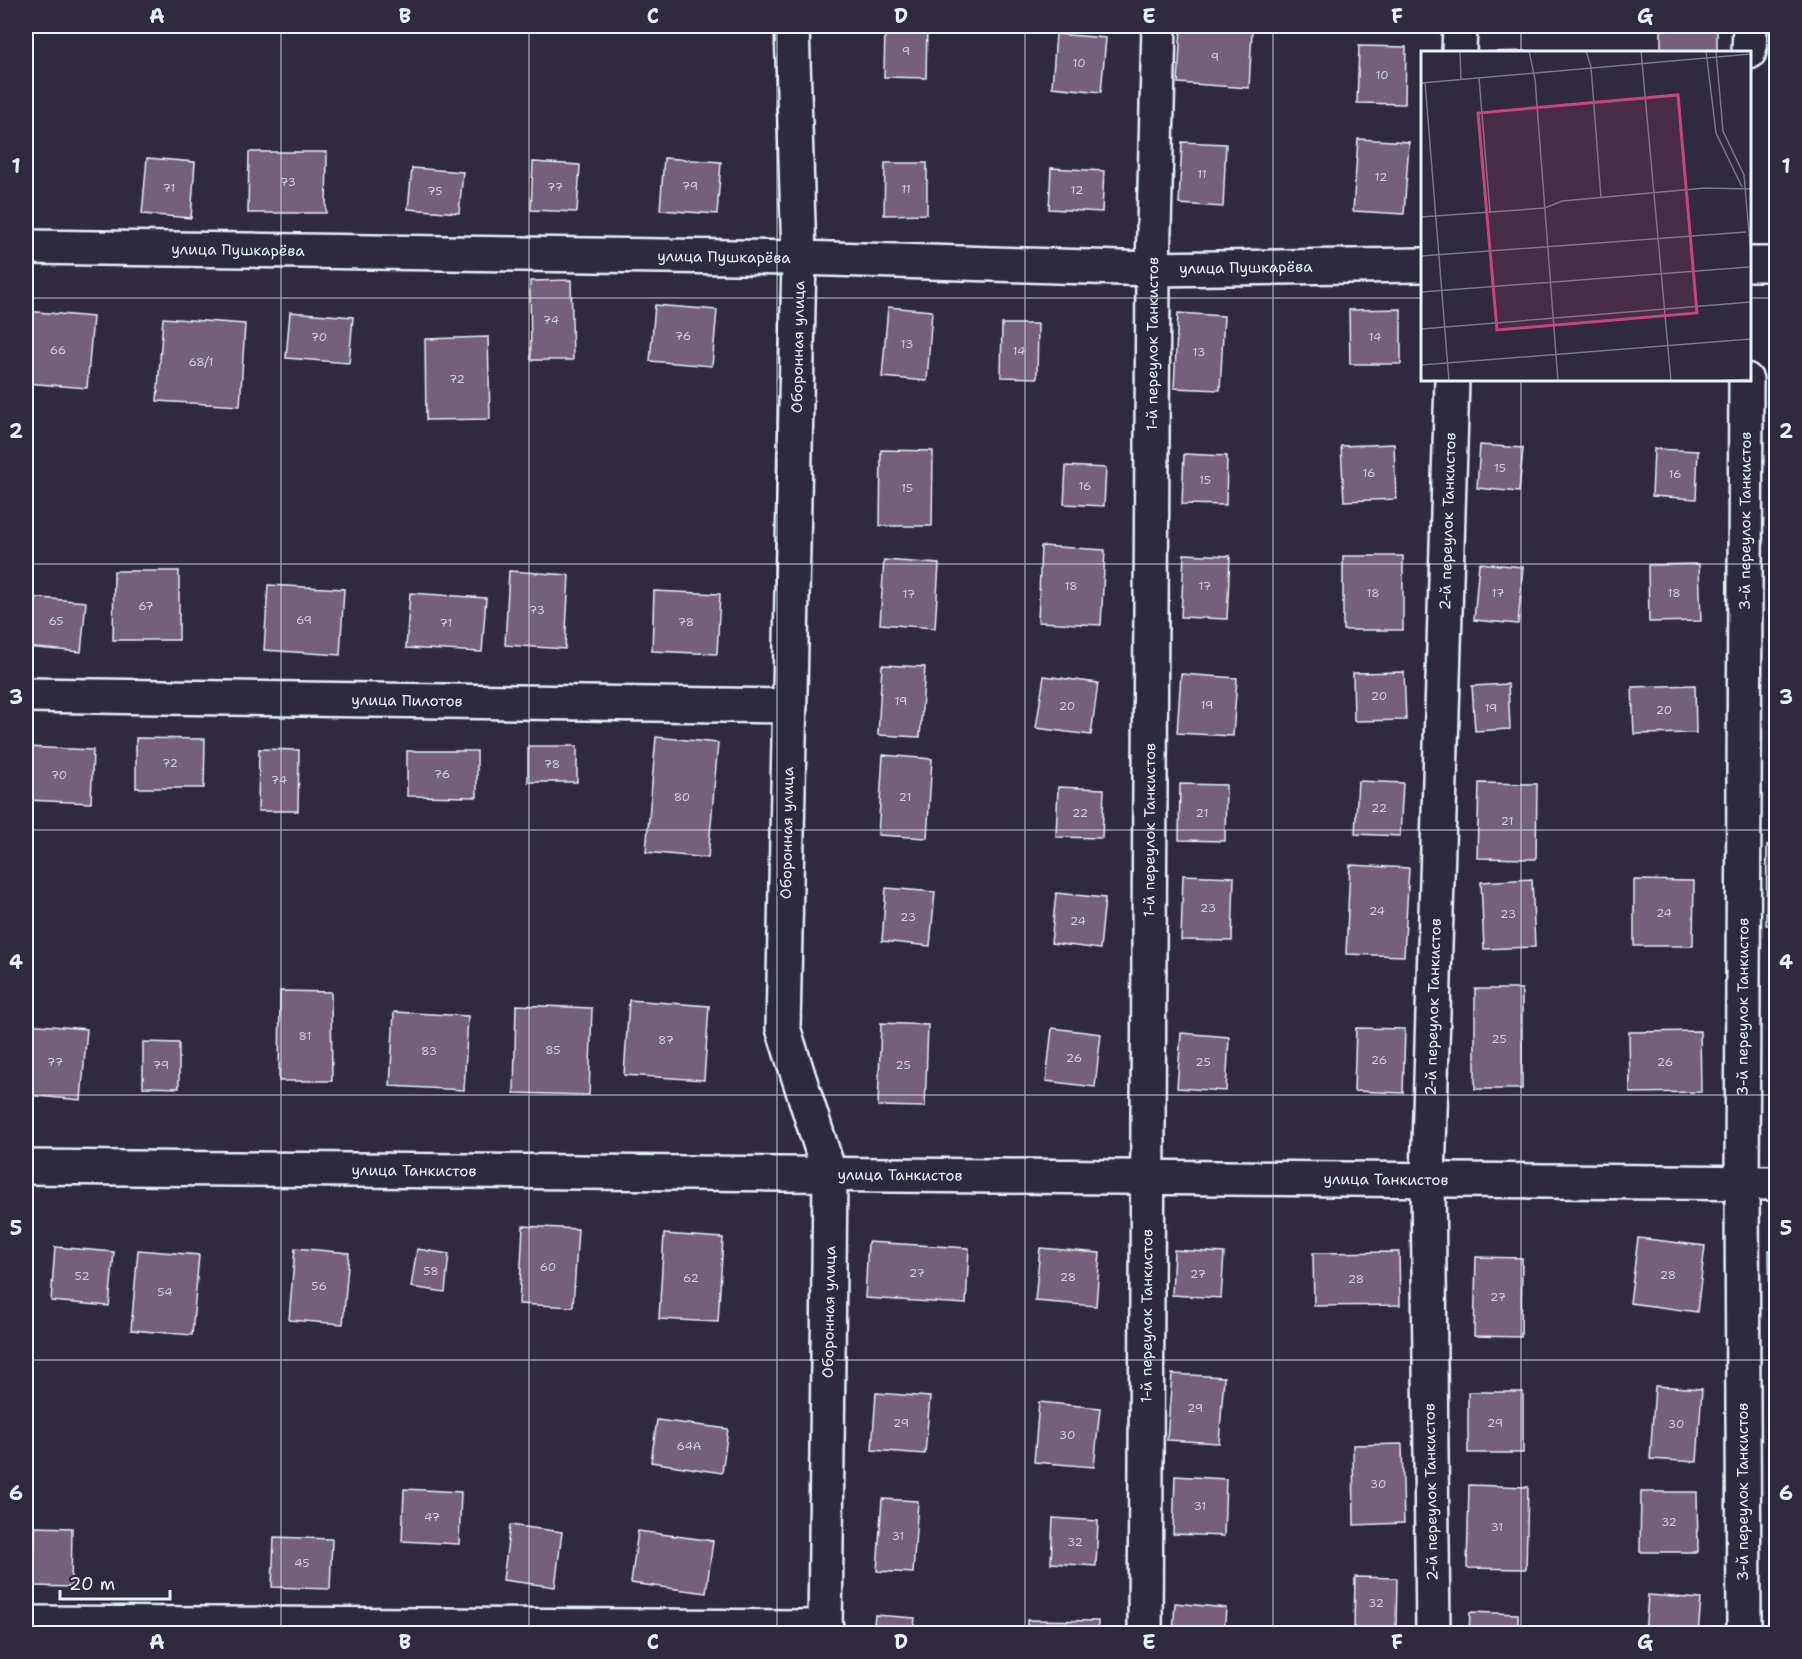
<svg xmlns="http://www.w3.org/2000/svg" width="1802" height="1659" font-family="'Shantell Sans',sans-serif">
<rect width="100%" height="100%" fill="#2f2a3d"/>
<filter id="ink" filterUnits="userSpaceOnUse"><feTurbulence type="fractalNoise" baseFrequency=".0167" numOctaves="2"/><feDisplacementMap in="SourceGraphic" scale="12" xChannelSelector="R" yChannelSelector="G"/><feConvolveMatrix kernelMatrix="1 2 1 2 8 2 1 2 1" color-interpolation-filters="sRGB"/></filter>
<g filter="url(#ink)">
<path fill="#73617a" stroke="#e8f1f8" stroke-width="1.5" d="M885 26H927L926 78 884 77Z
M1181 26 1252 31 1249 88 1178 83Z
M1661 30H1717V52H1661Z
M1056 34 1106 38 1101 92 1052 87Z
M1359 46 1406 47 1405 104 1357 103Z
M1538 51V52H1480Z
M1358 139 1409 142 1404 214 1353 211Z
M1182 142 1226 144 1223 207 1179 204Z
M249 152H327L326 213H248Z
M147 158 195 162 191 218 142 214Z
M664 158 721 162 717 214 660 210Z
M533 162 580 165 577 212 531 210Z
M885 163H927V214L884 215Z
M412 168 463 172 459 213 408 209Z
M1051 168 1104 171 1102 212 1049 209Z
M571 280 573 360H531L530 281Z
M655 305 717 310 712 366 650 361Z
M888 307 932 311 927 381 882 377Z
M1401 309V364H1350L1349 310Z
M26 311 93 317 87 388 26 383Z
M290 312 353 317 349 363 286 358Z
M1178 313 1224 316 1220 390 1174 388Z
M163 318 245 324 240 406 157 401Z
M1002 324H1038L1037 378 1001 377Z
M488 337 490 419 426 420 425 339Z
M1394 444 1396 499 1344 501 1341 446Z
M1480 445 1523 448 1519 492 1477 488Z
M1654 449 1698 451 1696 499 1652 496Z
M881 450 933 451 932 526H880Z
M1184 454 1227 456 1226 505 1182 504Z
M1066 466 1106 468 1104 506 1064 504Z
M1041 546 1105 550 1101 625 1038 622Z
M1184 554 1230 556 1227 619 1181 617Z
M1343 556H1403V630H1343Z
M884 560 939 564 935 628 880 624Z
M1479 563 1523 567 1518 624 1474 620Z
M1699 564 1701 621 1649 622 1648 565Z
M114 571H179V640H113Z
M509 571 569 575 565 649 505 645Z
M268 585 344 589 340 655 264 650Z
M654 591 720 594 717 654 652 651Z
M410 593 486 598 482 652 406 648Z
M29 597 86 602 81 652 26 647Z
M882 665 925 667 920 737 878 735Z
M1404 672 1406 720 1354 721 1353 673Z
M1181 674 1237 678 1233 736 1177 733Z
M1044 676 1098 683 1091 735 1036 728Z
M1508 684 1510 729 1475 731 1472 686Z
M1695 685 1696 733 1634 734 1632 687Z
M656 737 718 743 708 858 646 852Z
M136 738 205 739 204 788H136Z
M528 746H577V782H528Z
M26 747 93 750 91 803 26 800Z
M259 749 299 750 298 811H258Z
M407 751H477V797L407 796Z
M883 755 932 759 927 838 878 835Z
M1358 781 1403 783 1400 836 1355 834Z
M1479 783 1537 784 1536 859 1477 858Z
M1180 784 1226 785 1225 841 1179 840Z
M1058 787 1104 789 1102 838 1056 837Z
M1767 845 1776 846V925H1766Z
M1350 865 1409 868 1404 956 1346 954Z
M1183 875 1234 877 1232 941 1181 940Z
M1532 879 1535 947 1484 949 1481 882Z
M1634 880 1694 881 1693 946H1634Z
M886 888 935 892 930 946 882 941Z
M1056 893 1105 898 1100 949 1051 943Z
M1475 989H1522V1089H1475Z
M280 991 331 992 332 1081H279Z
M629 1000 709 1006 704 1080 624 1075Z
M516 1005 592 1008 589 1095 514 1093Z
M394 1012 468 1016 464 1090 390 1086Z
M881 1023 928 1025 925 1107 878 1106Z
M26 1024 87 1029 81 1100 26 1095Z
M1052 1028 1101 1034 1095 1087 1046 1081Z
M1356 1028 1405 1029 1403 1093 1354 1091Z
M1700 1031 1701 1092 1630 1093 1629 1032Z
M1181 1033 1229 1037 1226 1091 1177 1088Z
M143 1042 179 1043V1088L143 1087Z
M1775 1044H1776V1097H1774Z
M523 1226 578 1229 573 1307 519 1304Z
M664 1234 723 1238 718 1322 659 1319Z
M1638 1238 1705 1246 1697 1312 1630 1303Z
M868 1242 969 1248 966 1304 865 1298Z
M55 1247 114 1252 109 1306 51 1301Z
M295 1248 349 1253 343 1324 289 1320Z
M1040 1248 1100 1253 1096 1306 1035 1301Z
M417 1249 449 1254 445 1292 411 1287Z
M138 1250 199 1255 192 1335 131 1330Z
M1174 1250 1224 1253 1221 1298 1172 1295Z
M1769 1250H1776V1305H1770Z
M1399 1252 1400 1305 1314 1306 1313 1253Z
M1476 1257 1522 1258 1521 1337 1474 1336Z
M1172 1374 1224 1377 1219 1443 1167 1440Z
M1655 1386 1702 1389 1697 1462 1650 1459Z
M1468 1392H1523V1453H1468Z
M876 1393 930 1397 925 1454 872 1450Z
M1039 1402 1100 1408 1094 1467 1034 1462Z
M657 1420 728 1429 722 1473 651 1462Z
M1402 1444 1404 1523 1354 1525 1353 1445Z
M1175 1476 1226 1479 1224 1536 1173 1534Z
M1469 1485 1528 1487 1526 1569 1467 1568Z
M404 1489 461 1492 459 1544 402 1541Z
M1641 1492H1697L1698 1552H1640Z
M882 1499 918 1501 913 1573 877 1571Z
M1053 1518 1098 1521 1096 1566 1051 1563Z
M510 1525 562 1532 555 1587 503 1580Z
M35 1527 72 1528 71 1587 34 1586Z
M638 1531 713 1541 706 1593 631 1583Z
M274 1537 332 1539 330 1589 272 1587Z
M1355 1577 1397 1578 1396 1629H1354Z
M1648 1595 1701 1599 1698 1634H1645Z
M1175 1603 1226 1608 1224 1634H1173Z
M1470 1612 1518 1614V1634H1469Z
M875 1615 915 1618 913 1634H873Z
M1027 1620 1098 1621V1634H1027Z"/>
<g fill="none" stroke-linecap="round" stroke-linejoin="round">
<g stroke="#e8f1f8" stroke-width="38">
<g id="street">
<path d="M792 26 799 258 783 1028 830 1175 825 1634"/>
<path d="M1459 52 1460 26"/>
<path d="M1749 52 1750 26"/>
<path id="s1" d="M26 247 799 258 1153 269 1422 265"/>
<path d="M1750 264H1776"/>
<path id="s2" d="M26 695 790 706"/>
<path id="s3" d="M26 1167 1776 1183"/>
<path d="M26 1623 826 1627"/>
<path id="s4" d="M1145 1634 1153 269 1159 26"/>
<path id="s5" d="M1433 1634 1428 1179 1452 380"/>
<path id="s6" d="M1744 1634 1742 1183 1746 380"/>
</g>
</g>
<use href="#street" stroke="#2f2a3d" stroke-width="33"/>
</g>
</g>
<path fill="none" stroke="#e8f1f8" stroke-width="1.5" stroke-opacity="0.55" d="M281 26V1634M529 26V1634M777 26V1634M1025 26V1634M1273 26V1634M1521 26V52M26 298H1422M1750 298H1776M1521 380V1634M26 564H1776M26 830H1776M26 1095H1776M26 1360H1776"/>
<g text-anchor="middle" stroke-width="6" stroke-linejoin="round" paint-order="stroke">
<g font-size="12" fill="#cbcdd8">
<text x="906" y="55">9</text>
<text x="1215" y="61">9</text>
<text x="1079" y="67">10</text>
<text x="1382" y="79">10</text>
<text x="1202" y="178">11</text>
<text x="1381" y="181">12</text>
<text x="288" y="186">73</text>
<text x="690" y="190">79</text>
<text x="555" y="191">77</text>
<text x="169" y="192">71</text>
<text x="906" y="193">11</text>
<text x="1077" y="194">12</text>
<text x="435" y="195">75</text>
<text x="551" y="324">74</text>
<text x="683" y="340">76</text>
<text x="319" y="341">70</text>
<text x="1375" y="341">14</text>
<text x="907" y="348">13</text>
<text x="58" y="354">66</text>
<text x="1019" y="355">14</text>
<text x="1199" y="356">13</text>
<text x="201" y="366">68/1</text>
<text x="457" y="383">72</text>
<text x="1500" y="472">15</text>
<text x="1369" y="477">16</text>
<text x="1675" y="478">16</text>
<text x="1205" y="484">15</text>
<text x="1085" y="490">16</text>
<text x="907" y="492">15</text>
<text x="1071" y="590">18</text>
<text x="1205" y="590">17</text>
<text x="1373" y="597">18</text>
<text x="1498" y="597">17</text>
<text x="1674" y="597">18</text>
<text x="909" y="598">17</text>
<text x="146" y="610">67</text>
<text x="537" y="614">73</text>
<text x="304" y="624">69</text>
<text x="56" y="625">65</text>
<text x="686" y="626">78</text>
<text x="446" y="627">71</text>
<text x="1379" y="700">20</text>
<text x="901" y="705">19</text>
<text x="1207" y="709">19</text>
<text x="1067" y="710">20</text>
<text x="1491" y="712">19</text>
<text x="1664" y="714">20</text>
<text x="170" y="767">72</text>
<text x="552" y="768">78</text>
<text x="442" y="778">76</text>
<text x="59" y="779">70</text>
<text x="279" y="784">74</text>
<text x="682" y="801">80</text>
<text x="905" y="801">21</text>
<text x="1379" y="812">22</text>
<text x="1080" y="817">22</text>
<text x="1202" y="817">21</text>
<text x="1507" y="825">21</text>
<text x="1208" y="912">23</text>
<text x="1377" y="915">24</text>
<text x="1664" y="917">24</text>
<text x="1508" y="918">23</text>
<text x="908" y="921">23</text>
<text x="1078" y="925">24</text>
<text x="305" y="1040">81</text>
<text x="1499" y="1043">25</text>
<text x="666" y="1044">87</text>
<text x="553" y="1054">85</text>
<text x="429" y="1055">83</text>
<text x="1074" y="1062">26</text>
<text x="1379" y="1064">26</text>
<text x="55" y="1066">77</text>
<text x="1203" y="1066">25</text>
<text x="1665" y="1066">26</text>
<text x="161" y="1069">79</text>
<text x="903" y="1069">25</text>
<text x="548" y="1271">60</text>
<text x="431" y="1275">58</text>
<text x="917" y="1277">27</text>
<text x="1198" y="1278">27</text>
<text x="1668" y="1279">28</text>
<text x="82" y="1280">52</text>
<text x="1068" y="1281">28</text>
<text x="691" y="1282">62</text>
<text x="1356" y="1283">28</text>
<text x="319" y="1290">56</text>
<text x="165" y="1296">54</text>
<text x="1498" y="1301">27</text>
<text x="1195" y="1412">29</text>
<text x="901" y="1427">29</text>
<text x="1495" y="1427">29</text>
<text x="1676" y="1428">30</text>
<text x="1067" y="1439">30</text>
<text x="689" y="1450">64А</text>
<text x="1378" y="1488">30</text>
<text x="1200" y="1510">31</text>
<text x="432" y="1521">47</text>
<text x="1669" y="1526">32</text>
<text x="1497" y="1531">31</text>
<text x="898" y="1540">31</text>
<text x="1075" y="1546">32</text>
<text x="302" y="1567">45</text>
<text x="1376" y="1607">32</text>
</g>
<g font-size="15" fill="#e8f1f8" stroke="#2f2a3d">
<text dy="5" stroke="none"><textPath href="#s1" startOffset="212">улица Пушкарёва</textPath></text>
<text dy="5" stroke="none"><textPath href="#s1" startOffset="698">улица Пушкарёва</textPath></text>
<text dy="5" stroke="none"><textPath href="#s1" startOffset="1220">улица Пушкарёва</textPath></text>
<text dy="5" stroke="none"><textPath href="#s4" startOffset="1290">1-й переулок Танкистов</textPath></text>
<text transform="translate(798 347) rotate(-89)" y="5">Оборонная улица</text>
<text dy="5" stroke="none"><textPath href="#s5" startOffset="1113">2-й переулок Танкистов</textPath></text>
<text dy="5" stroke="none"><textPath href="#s6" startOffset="1113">3-й переулок Танкистов</textPath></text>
<text dy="5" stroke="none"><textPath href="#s2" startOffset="381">улица Пилотов</textPath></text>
<text dy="5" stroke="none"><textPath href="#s4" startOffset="804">1-й переулок Танкистов</textPath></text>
<text transform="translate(787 833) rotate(-89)" y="5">Оборонная улица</text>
<text dy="5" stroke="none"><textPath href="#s5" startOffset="627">2-й переулок Танкистов</textPath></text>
<text dy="5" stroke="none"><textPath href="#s6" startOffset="627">3-й переулок Танкистов</textPath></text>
<text dy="5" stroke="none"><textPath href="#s3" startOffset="388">улица Танкистов</textPath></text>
<text dy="5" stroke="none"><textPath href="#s3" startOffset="874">улица Танкистов</textPath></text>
<text dy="5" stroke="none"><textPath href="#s3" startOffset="1360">улица Танкистов</textPath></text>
<text transform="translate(829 1312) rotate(-89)" y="5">Оборонная улица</text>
<text dy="5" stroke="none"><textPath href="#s4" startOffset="318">1-й переулок Танкистов</textPath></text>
<text transform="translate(1431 1492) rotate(-91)" y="5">2-й переулок Танкистов</text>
<text transform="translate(1743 1492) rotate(-90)" y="5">3-й переулок Танкистов</text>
</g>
</g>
<g transform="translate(1421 51)">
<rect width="330" height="330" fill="#2f2a3d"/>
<path fill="none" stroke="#797a88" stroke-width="1.5" d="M39 0 40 28M108 0 114 28 137 330M165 0 170 16 180 147M220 0 250 330M285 0 295 82 321 136M295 0 302 80 323 124 330 206M58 27 69 161M4 31 28 330M0 32 330 3M0 166 124 157 141 150 284 137 330 138M0 205 325 181M0 241 328 216M0 278 330 251M0 314 330 288M290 330 330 328"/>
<path fill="#ca437a" fill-opacity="0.15" stroke="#ca437a" stroke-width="3" d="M257 44 276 262 76 279 57 62Z"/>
<rect width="330" height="330" fill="none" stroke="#e8f1f8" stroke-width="3"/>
</g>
<rect width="1802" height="1659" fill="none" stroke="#2f2a3d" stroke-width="66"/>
<path d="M60 1590v9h110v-9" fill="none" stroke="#e8f1f8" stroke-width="3"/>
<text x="69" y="1590" font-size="18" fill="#e8f1f8" stroke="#2f2a3d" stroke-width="4.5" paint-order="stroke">20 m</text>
<rect x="33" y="33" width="1736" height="1593" fill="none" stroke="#e8f1f8" stroke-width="2"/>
<g font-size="20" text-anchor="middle" font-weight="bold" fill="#e8f1f8">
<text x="157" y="23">A</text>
<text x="405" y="23">B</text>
<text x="653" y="23">C</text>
<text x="901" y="23">D</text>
<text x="1149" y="23">E</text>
<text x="1397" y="23">F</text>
<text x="1645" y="23">G</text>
<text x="16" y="173">1</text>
<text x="1786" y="173">1</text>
<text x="16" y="438">2</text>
<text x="1786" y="438">2</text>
<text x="16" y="704">3</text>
<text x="1786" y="704">3</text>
<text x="16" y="969">4</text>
<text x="1786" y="969">4</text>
<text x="16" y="1235">5</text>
<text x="1786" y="1235">5</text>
<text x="16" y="1500">6</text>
<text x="1786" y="1500">6</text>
<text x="157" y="1649">A</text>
<text x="405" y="1649">B</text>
<text x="653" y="1649">C</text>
<text x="901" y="1649">D</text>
<text x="1149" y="1649">E</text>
<text x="1397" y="1649">F</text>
<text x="1645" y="1649">G</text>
</g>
</svg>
